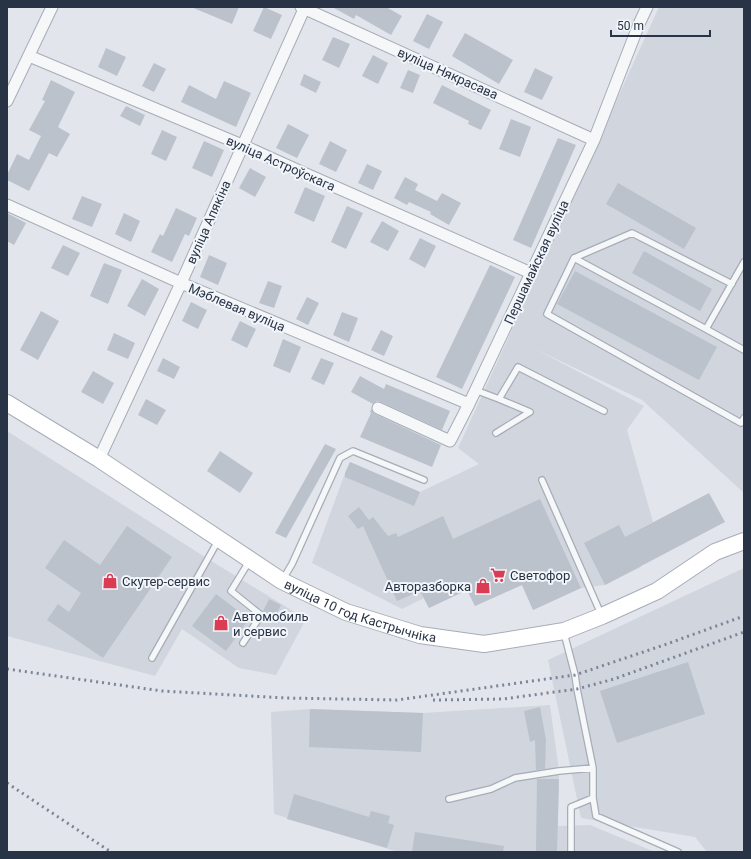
<svg xmlns="http://www.w3.org/2000/svg" width="751" height="859" font-family="Roboto,sans-serif">
<rect width="100%" height="100%" fill="#e2e6ec"/>
<path fill="#d0d5de" d="M659 7H744V493L642 400 533 348 644 406 627 430 653 522 642 528 654 551 637 559 641 567 605 585 581 588 533 610 522 585 475 606 467 590 429 608 424 598 402 609 312 563 344 476 350 462 420 492 479 464 458 448Z
M7 431 208 559 306 619 276 675 239 668 182 629 155 676 7 636Z
M744 568V852H707L695 837 581 818 548 660Z
M550 705 559 771 558 826 590 825 655 852H398L274 814 271 712 310 709 423 713Z"/>
<path fill="#bbc2cc" d="M191 7H239L232 24Z
M264 7 282 15 271 39 253 31Z
M332 7H386L402 16 391 35 356 15 354 19Z
M427 14 443 22 429 49 413 41Z
M465 33 513 60 499 84 452 56Z
M333 37 350 44 339 68 322 60Z
M106 48 126 57 117 76 98 67Z
M373 55 388 63 378 84 362 76Z
M154 63 166 69 154 92 142 86Z
M535 68 553 77 542 100 524 92Z
M408 70 420 75 413 93 400 88Z
M304 74 321 82 316 93 300 85Z
M51 80 75 92 58 127 70 134 57 157 49 153 29 191 7 180V175L17 154 29 160 41 136 29 130 45 101 42 100Z
M224 81 251 93 236 127 181 102 189 85 216 99Z
M442 85 491 110 481 130 468 124 469 121 433 103Z
M126 106 145 115 140 126 120 116Z
M511 119 531 127 520 157 499 149Z
M288 124 309 135 297 158 276 148Z
M162 130 177 137 166 161 151 154Z
M558 138 576 145 531 248 513 240Z
M204 141 224 150 212 177 192 168Z
M330 141 347 150 336 172 319 164Z
M367 164 382 171 373 190 358 183Z
M250 168 266 177 255 197 239 188Z
M405 177 418 184 415 190 437 201 442 193 461 203 449 225 430 214 431 212 409 202 407 205 394 198Z
M618 183 696 228 684 249 606 204Z
M305 187 325 196 314 222 294 213Z
M82 196 102 204 92 227 72 219Z
M347 206 363 213 346 249 331 242Z
M176 208 197 218 189 236 185 234 172 262 151 252 160 234 163 236Z
M7 213 26 223 14 245 7 241Z
M124 213 140 221 131 242 115 234Z
M382 221 399 231 388 251 370 242Z
M420 238 436 246 425 268 409 259Z
M63 245 80 253 68 276 51 268Z
M644 251 712 289 700 311 632 273Z
M209 255 227 263 218 285 200 277Z
M104 263 122 270 108 304 90 296Z
M490 265 515 277 462 389 436 377Z
M575 271 717 347 699 380 557 304Z
M142 279 159 289 145 316 127 306Z
M268 281 282 286 274 308 259 303Z
M307 297 319 303 308 325 296 319Z
M191 302 207 310 198 329 182 321Z
M41 311 59 321 38 360 20 350Z
M342 312 358 318 349 342 333 335Z
M240 321 256 329 247 348 231 340Z
M381 330 393 336 384 356 371 350Z
M114 333 135 343 128 359 107 350Z
M283 339 301 347 290 373 273 366Z
M163 358 180 367 174 379 157 371Z
M321 358 334 363 324 385 311 379Z
M93 371 114 383 103 404 81 392Z
M360 376 384 389 386 384 450 411 442 430 381 402 377 401 373 404 351 392Z
M146 399 166 410 157 425 138 415Z
M371 409 373 412 375 414 441 445 432 467 360 437 371 413 370 412Z
M325 444 336 449 286 538 275 533Z
M220 451 253 473 240 493 207 471Z
M350 462 420 492 414 506 345 477V473Z
M709 493 725 522 605 585 584 543 619 525 625 537Z
M540 499 581 588 533 610 522 585 475 606 467 590 429 608 420 591 397 601 363 526 358 529 348 516 359 507 369 520 373 517 388 536 396 533 398 537 443 516 453 539Z
M127 526 172 557 103 658 47 620 58 604 69 612 81 593 45 568 64 540 100 565Z
M216 594 249 619 226 651 192 626Z
M269 599 281 605 274 619 265 614 263 611Z
M688 662 705 714 617 743 600 691Z
M540 707 546 740 545 769 536 770 535 740 530 742 524 711Z
M310 709 423 713 421 752 309 747Z
M537 779H559L557 852H536Z
M294 794 369 817 371 811 390 816 388 823 394 825 387 848 287 819Z
M415 832 504 846 503 852H412Z"/>
<g fill="none" stroke-linecap="round" stroke-linejoin="round">
<g stroke="#a6adb7" stroke-width="8">
<path id="lane" d="M574 258 706 329
M744 262 706 329 744 350
M732 284 632 233 574 258 547 314 741 423 744 418
M475 390 499 399 518 367 604 411
M496 433 530 412 499 399
M542 480 601 614
M283 579 292 564 340 458 353 451 424 480
M243 643 261 615 231 591 250 560
M152 658 219 539
M593 768V798L596 816 678 852
M449 799 491 789 515 778 559 771 593 768 577 689 575 675 564 633
M571 852V807L593 798"/>
</g>
<g stroke="#a6adb7" stroke-width="13">
<path id="street" d="M301 7 594 140
M29 56 242 145 306 174 531 273
M7 101 52 7
M7 205 181 283 469 404
M378 408 450 441 469 404 594 140 639 24 647 7
M99 459 181 283 305 7"/>
</g>
<g stroke="#a6adb7" stroke-width="18">
<g id="secondary">
<path id="s1" d="M7 403 99 459 282 581 346 612 420 635 484 644 564 631 602 616 657 591 715 552 744 541"/>
</g>
</g>
<use href="#lane" stroke="#f5f7f9" stroke-width="5.5"/>
<use href="#street" stroke="#f5f7f9" stroke-width="11"/>
<use href="#secondary" stroke="#fff" stroke-width="16"/>
<path stroke="#7a8597" stroke-width="3" stroke-dasharray="2 4" stroke-linecap="butt" d="M7 669 162 691 286 698 397 700 575 675 664 645 744 616
M433 700 503 699 577 689 614 679 744 632
M7 783 111 852"/>
</g>
<defs>
<g id="supermarket-bare" transform="scale(1.2)"><path d="M-6-5.5h2.5l.6 2H6L4.5 2H-2.5L-4.4-4H-6ZM-1.5 3.2a1.3 1.3 0 1 0 .1 0ZM3 3.2a1.3 1.3 0 1 0 .1 0Z" fill="#db3c54" stroke="#f2f5f9" stroke-width="2.5" paint-order="stroke"/></g>
<g id="shop-bare" transform="scale(1.2)"><path d="M-5-2.5h2.3a2.7 3.5 0 0 1 5.4 0H5L5.5 6h-11ZM-1.5-2.5h3a1.5 2.3 0 0 0-3 0Z" fill="#db3c54" stroke="#f2f5f9" stroke-width="2.5" paint-order="stroke"/></g>
</defs>
<g fill-rule="evenodd">
<use href="#supermarket-bare" x="498" y="575"/>
<use href="#shop-bare" x="110" y="581"/>
<use href="#shop-bare" x="483" y="586"/>
<use href="#shop-bare" x="221" y="623"/>
</g>
<g text-anchor="middle" stroke-width="4" stroke-linejoin="round" paint-order="stroke">
<g font-size="13" fill="#283345" stroke="#f2f5f9">
<text transform="translate(448 73) rotate(24)" y="5">вуліца Някрасава</text>
<text transform="translate(281 163) rotate(24)" y="5">вуліца Астроўскага</text>
<text transform="translate(208 222) rotate(-66)" y="5">вуліца Апякіна</text>
<text transform="translate(536 262) rotate(-65)" y="5">Першамайская вуліца</text>
<text transform="translate(237 307) rotate(23)" y="5">Мэблевая вуліца</text>
<text dy="5" stroke="none"><textPath href="#s1" startOffset="412">вуліца 10 год Кастрычніка</textPath></text>
</g>
<g font-size="13" fill="#283345" stroke="#f2f5f9" text-anchor="start">
<text x="510" y="580">Светофор</text>
<text x="122" y="586">Скутер-сервис</text>
<text x="471" y="591" text-anchor="end">Авторазборка</text>
<text x="233" y="621">Автомобиль<tspan x="233" dy="15">и сервис</tspan></text>
</g>
</g>
<rect width="751" height="859" fill="none" stroke="#283345" stroke-width="16"/>
<path d="M611 30v6h99v-6" fill="none" stroke="#283345" stroke-width="2"/>
<text x="617" y="30" font-size="12" fill="#283345" stroke="#f2f5f9" stroke-width="3" paint-order="stroke">50 m</text>
</svg>
